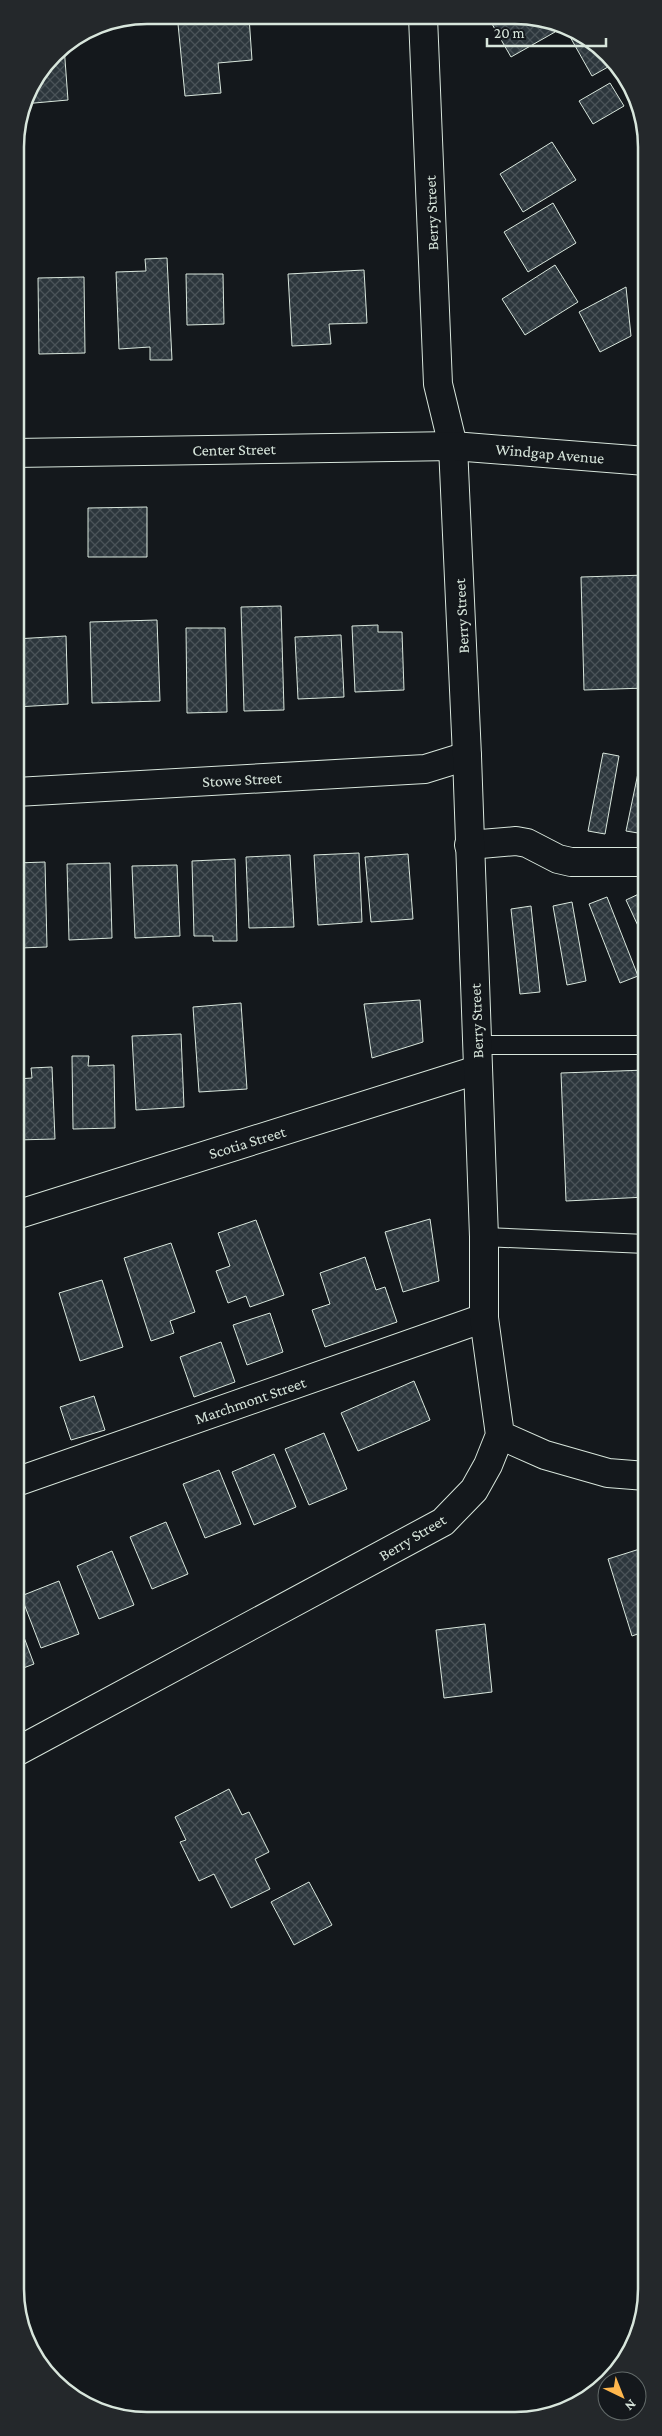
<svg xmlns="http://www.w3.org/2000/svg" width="662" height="2436" font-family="'Crimson Pro',serif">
<defs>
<pattern id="building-cross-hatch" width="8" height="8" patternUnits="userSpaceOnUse" patternTransform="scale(1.25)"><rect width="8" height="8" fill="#2c363c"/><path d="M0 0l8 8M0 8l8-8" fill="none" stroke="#4a5358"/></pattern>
</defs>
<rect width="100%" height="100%" fill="#14181c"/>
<path fill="url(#building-cross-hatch)" stroke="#d8e6dc" d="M249 17 252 60 218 63 221 93 185 96 178 24Z
M488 17 541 18 549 22 555 32 511 57Z
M571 34 609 54 615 63 592 76 569 35Z
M64 46 68 100 23 104 25 96 54 53Z
M610 83 624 106 593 124 579 101Z
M552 142 576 180 523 212 500 174Z
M553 203 576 243 528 272 504 232Z
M167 258 172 360H150V347L119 349 116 272 146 271 145 259Z
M555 265 578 302 525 335 502 299Z
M364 270 367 323 329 324 331 344 292 346 288 274Z
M186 274H223L224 324 187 325Z
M84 277 85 353 39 354 38 278Z
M626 287 631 336 600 352 579 312Z
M147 507V557H88V508Z
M646 575V688L584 690 581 577Z
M281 606 284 710 244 711 241 607Z
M157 620 160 701 92 703 90 622Z
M378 625V632H402L404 690 355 692 352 626Z
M186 628H225L227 712 187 713Z
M341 635 344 697 298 699 295 637Z
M66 636 68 704 16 707 15 639Z
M643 749 646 750 644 834 626 831Z
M603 753 619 756 605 834 588 831Z
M359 853 362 922 318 925 314 855Z
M408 854 413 919 371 922 365 857Z
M290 855 294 927 249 928 246 857Z
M235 859 237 941H213V936H194L192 861Z
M45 862 47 947 20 948 19 940H16V863Z
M110 863 112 938 69 940 67 864Z
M177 865 180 936 135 938 132 866Z
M643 892 646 898V943L626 900Z
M607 897 638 976 620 983 589 904Z
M572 902 586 981 567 985 553 906Z
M531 906 540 992 520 994 511 909Z
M420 1000 423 1042 372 1058 364 1004Z
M241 1003 247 1089 199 1092 193 1007Z
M181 1034 184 1107 136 1110 132 1036Z
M72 1056H89L88 1066 114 1065 115 1128 73 1129Z
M52 1067 55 1139 16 1140V1079L32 1078 31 1068Z
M646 1070V1197L566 1201 561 1073Z
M430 1219 439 1281 403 1292 385 1232Z
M256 1220 284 1295 250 1307 246 1296 228 1303 216 1271 230 1266 218 1233Z
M171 1243 195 1312 170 1321 174 1333 151 1341 124 1258Z
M365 1257 376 1290 385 1287 397 1322 325 1347 312 1310 330 1304 320 1273Z
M102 1280 123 1347 80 1361 59 1293Z
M270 1313 283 1352 247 1365 233 1325Z
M221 1342 235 1382 194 1397 180 1357Z
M414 1381 430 1420 358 1451 341 1413Z
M94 1396 105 1430 71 1440 60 1407Z
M324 1433 347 1489 309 1505 285 1449Z
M274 1454 296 1507 254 1525 232 1472Z
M219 1470 241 1524 205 1538 183 1484Z
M166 1522 188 1574 152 1589 130 1537Z
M646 1547V1631L632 1636 608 1559Z
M112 1551 134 1605 99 1619 77 1566Z
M59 1581 79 1634 41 1648 21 1596Z
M16 1616 34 1664 18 1670 16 1664Z
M485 1624 492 1692 444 1698 436 1630Z
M229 1789 242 1815 249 1812 269 1852 255 1859 270 1889 231 1908 214 1874 199 1881 180 1842 186 1840 175 1817Z
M309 1882 332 1925 294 1945 271 1902Z"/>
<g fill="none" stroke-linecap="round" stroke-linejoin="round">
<g stroke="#d8e6dc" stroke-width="20">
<path id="lane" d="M477 1045H646
M484 1237 646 1244"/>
</g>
<g stroke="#d8e6dc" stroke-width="30">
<path id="street" d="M16 792 425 769 467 756
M469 845 516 841 527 843 558 859 571 862H646
M16 1215 477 1070
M16 1482 484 1318"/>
</g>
<g stroke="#d8e6dc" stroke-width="30">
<path id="secondary" d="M500 1435 545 1455 608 1473 646 1476
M16 1752 443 1522 474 1490 488 1465 500 1435 484 1318V1237L467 756 453 446 438 384 423 17"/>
</g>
<g stroke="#d8e6dc" stroke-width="30">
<path id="primary" d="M15 453 453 446 646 461"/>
</g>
<use href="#lane" stroke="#14181c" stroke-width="18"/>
<use href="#street" stroke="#14181c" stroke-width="28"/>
<use href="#secondary" stroke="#14181c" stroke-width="28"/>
<use href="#primary" stroke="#14181c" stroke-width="28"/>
</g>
<g text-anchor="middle" stroke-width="4" stroke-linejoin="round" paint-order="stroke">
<g font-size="16" fill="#d8e6dc" stroke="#14181c">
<text transform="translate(431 213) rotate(-92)" y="6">Berry Street</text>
<text transform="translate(234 449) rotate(-1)" y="6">Center Street</text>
<text transform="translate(550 453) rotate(5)" y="6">Windgap Avenue</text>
<text transform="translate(461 616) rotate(-93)" y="6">Berry Street</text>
<text transform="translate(242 779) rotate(-3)" y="6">Stowe Street</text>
<text transform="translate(476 1021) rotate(-92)" y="6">Berry Street</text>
<text transform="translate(247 1142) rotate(-17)" y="6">Scotia Street</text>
<text transform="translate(250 1400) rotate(-19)" y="6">Marchmont Street</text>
<text transform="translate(412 1537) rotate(-31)" y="6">Berry Street</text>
</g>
</g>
<path d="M0 0H662V2436H0ZM147 24H515A123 123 0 0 1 638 147V2289A123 123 0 0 1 515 2412H147A123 123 0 0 1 24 2289V147A123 123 0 0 1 147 24Z" fill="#24282b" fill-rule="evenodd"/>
<path fill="none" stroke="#d8e6dc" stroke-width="2.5" d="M147 24H515A123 123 0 0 1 638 147V2289A123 123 0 0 1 515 2412H147A123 123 0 0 1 24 2289V147A123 123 0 0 1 147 24Z"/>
<g transform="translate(622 2396) rotate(137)"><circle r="24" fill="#14181c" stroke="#626a69"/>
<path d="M0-4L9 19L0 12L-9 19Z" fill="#ffb74d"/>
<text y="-8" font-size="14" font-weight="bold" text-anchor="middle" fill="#d8e6dc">N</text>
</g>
<path d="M487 38v8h119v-8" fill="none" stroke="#d8e6dc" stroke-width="2.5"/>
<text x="494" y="38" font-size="15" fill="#d8e6dc" stroke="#14181c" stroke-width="4" paint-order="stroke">20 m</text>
</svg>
